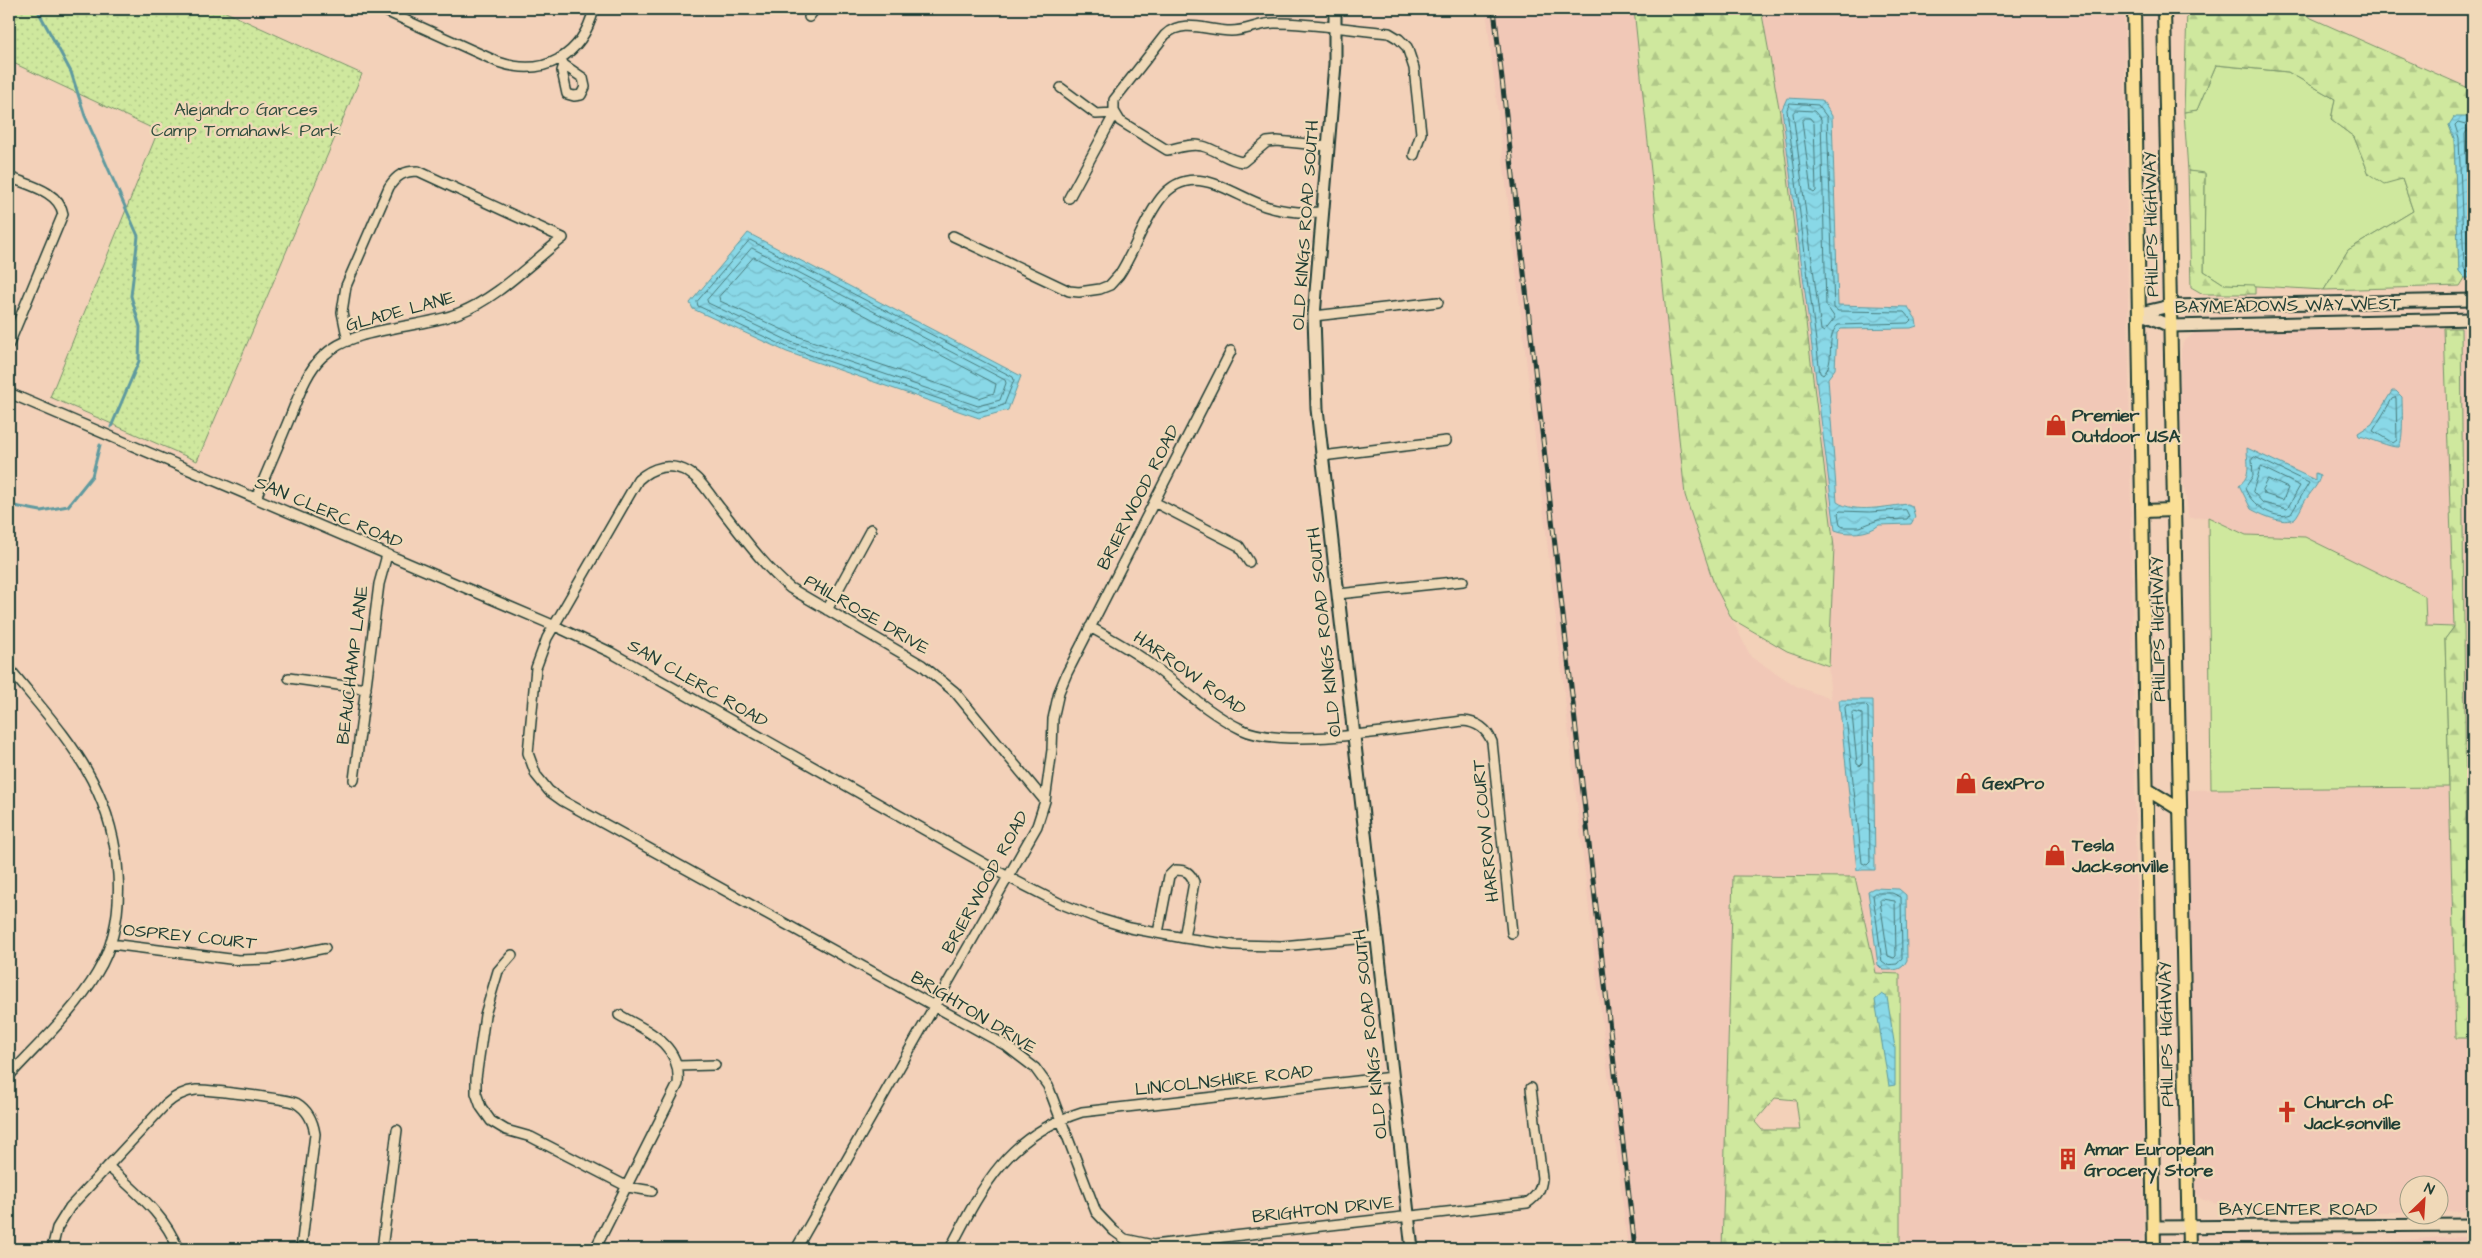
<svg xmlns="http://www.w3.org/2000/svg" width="2482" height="1258" font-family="'Architects Daughter',sans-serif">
<defs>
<pattern id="forest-firs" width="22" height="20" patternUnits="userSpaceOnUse" patternTransform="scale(1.25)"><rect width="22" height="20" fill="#cfe89e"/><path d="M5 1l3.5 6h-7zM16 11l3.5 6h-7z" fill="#b1c889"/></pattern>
<pattern id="park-dots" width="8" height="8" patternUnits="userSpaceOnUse" patternTransform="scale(1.25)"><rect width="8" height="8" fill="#cfe89e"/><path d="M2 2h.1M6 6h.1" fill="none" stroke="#b1c889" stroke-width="1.8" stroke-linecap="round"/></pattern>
<pattern id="water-waves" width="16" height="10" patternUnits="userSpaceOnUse" patternTransform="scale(1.25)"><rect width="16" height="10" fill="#89d8e7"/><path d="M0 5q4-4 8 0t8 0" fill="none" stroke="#76bac7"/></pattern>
</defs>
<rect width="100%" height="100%" fill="#f3d1b9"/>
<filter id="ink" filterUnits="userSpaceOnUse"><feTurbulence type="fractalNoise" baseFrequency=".02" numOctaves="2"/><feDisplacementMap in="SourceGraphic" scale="10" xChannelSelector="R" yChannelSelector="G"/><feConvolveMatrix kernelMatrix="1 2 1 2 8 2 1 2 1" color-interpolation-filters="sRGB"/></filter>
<g filter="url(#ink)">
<path fill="#f1c8b7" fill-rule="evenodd" d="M1486 9H1634L1685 495 1714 584 1751 657 1798 687 1831 699 1780 113 1761 9H2124L2136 875 2142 973 2144 1249H1900V974L1876 973 1855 877 1733 876 1722 1249H1628ZM1787 98 1825 107 1833 128 1838 306 1908 307 1917 325 1911 328 1841 329 1837 333 1835 369 1828 378 1837 502 1844 506 1869 507 1908 504 1911 524 1879 525 1835 529ZM1872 700 1875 869 1858 870 1839 701ZM1874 888H1893L1906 909 1907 916V960L1883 970 1878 965 1872 931 1868 891Z
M2444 328 2454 627 2426 626 2305 537 2246 535 2208 517 2189 518 2179 452 2181 350 2183 343 2195 332 2201 329Z
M2461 328H2473V1015H2468Z
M2449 787 2456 1038H2473V1211L2440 1212V1186H2410L2409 1212 2244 1213 2201 1199 2196 1193 2192 1130 2186 790Z
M2440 1237H2473V1249H2238L2247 1245 2387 1242Z"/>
<path fill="#cfe89e" stroke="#779269" d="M2216 65 2288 72 2335 99 2331 120 2354 137 2369 174 2402 179 2413 211 2348 250 2324 290 2224 284 2204 271 2205 174 2188 171 2184 112 2197 110Z
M2208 517 2246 535 2305 537 2425 596 2426 626 2454 627 2445 639 2449 787 2211 789Z"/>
<path fill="url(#forest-firs)" stroke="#779269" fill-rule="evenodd" d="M1634 9H1761L1780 113 1834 547 1829 666 1787 651 1732 619 1714 584 1685 495Z
M2187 9H2291L2473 90V123L2468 117 2449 125 2454 138 2459 271 2465 278 2460 286 2324 290 2348 250 2413 211 2402 179 2384 184 2369 174 2354 137 2331 120 2335 99 2288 72 2216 65 2197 110 2184 112Z
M2188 171 2205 173 2204 271 2224 284 2255 285V294H2203L2191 287Z
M2444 328H2461L2468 1015H2473V1038H2456L2445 639 2454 627Z
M1733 876 1855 877 1876 973 1900 974V1249H1722ZM1775 1098 1796 1100 1800 1130H1762L1755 1122Z"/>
<path fill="url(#park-dots)" stroke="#779269" d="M9 9H219L362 74 197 461 50 397 158 131 9 61Z"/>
<path fill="url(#water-waves)" stroke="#5f9a9f" d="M1787 98 1822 100 1832 116 1838 305 1908 307 1916 319 1917 326 1911 328 1841 329 1837 333 1835 369 1828 378 1837 502C1855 514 1887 506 1908 504L1912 506 1915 517 1911 524 1879 525C1869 534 1847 535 1835 530L1782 109Z
M2454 117H2468L2473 123V278H2465L2459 271 2454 138 2449 125Z
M748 233 1021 376 1008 410 979 418 787 352 693 309 690 303Z
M2392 391H2396L2402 397C2402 408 2404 439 2399 447 2390 448 2371 438 2359 436L2358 433 2372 424Z
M2247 448 2315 480V473L2320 475C2319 485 2312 490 2307 498 2303 503 2299 514 2295 518 2284 526 2260 514 2251 509L2239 485C2252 477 2247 461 2247 448Z
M1839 700H1873L1875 870H1857Z
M1874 888 1899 889 1906 895 1907 960C1902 971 1895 970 1883 970L1878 965 1868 891Z
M1882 994 1887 997 1895 1048V1085L1889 1086 1875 1000Z"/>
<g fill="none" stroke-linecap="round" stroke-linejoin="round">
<path stroke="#497b7c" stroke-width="1" d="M1790 103 1818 105 1827 117 1834 308 1838 311 1904 312 1911 320 1908 323 1838 325C1824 338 1837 361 1823 375L1820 373 1787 110Z
M1796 110 1814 111 1821 119 1826 305 1835 318 1824 332 1821 330 1793 113Z
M1805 118H1810L1814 123 1816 191 1814 193 1811 191 1802 121Z
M2473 126 2458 122 2455 125 2459 138 2464 268 2467 272 2473 273
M2473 132 2467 131 2465 134 2470 264 2473 266
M750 240 1013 377 1014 380 1004 405 978 412 789 348 698 306 697 302Z
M752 248 1005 380 1006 383 1000 400 978 406 791 342 708 303 707 300Z
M754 257 996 384 994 393 979 398 794 335 720 301 719 297Z
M2396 398 2397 440 2393 443 2373 431 2392 399Z
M2255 457 2309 483 2291 514C2274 521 2250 504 2245 488L2253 476 2252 459Z
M2261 467 2300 486 2287 509 2263 503 2253 492Z
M2268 479 2288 488 2283 500 2264 494 2262 490Z
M1906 510 1909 516 1907 519 1878 520 1860 527H1843L1840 525 1838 513 1840 511 1869 512Z
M1847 705H1865L1868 708 1870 862 1867 865 1862 863 1845 708Z
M1854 712 1862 714V764L1860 766 1857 764 1852 714Z
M1875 893H1892L1901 897 1902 958 1897 964 1886 965 1882 962 1873 895Z
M1882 899 1895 901 1896 956 1894 958 1888 956 1880 901Z"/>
<path stroke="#5f9a9f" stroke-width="3" d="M37 9 71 72 85 116 138 236 131 296 140 327 139 361 111 427
M9 505 41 511 68 506 92 476 100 445"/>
<g stroke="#1f3d34" stroke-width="12">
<path id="street" d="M381 9 498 62C544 78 582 56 594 9
M809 17 815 9
M560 58 564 65 562 71 567 94 574 96 581 95 585 87 583 78 564 65
M1061 88 1096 114 1115 113
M1328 146 1277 141 1267 142 1243 162C1228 161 1216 149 1202 146 1190 143 1178 148 1167 150L1120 121 1114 111V100L1165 35C1183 18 1208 31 1231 31 1246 31 1260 23 1275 23 1313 23 1352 30 1389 33L1399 39 1407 47 1414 68 1421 133 1414 155
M9 177C28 185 59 191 63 214L9 344
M1069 198 1115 113
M953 236 1069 291 1079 292 1100 289 1110 285 1119 275C1135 251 1143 221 1161 198 1192 159 1232 195 1265 206 1284 212 1304 213 1322 212
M1314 316 1438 302
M9 393 555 626 610 652 1008 877 1059 903 1100 919 1130 928 1184 938 1234 945 1282 946 1377 937
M1322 456 1446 441
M256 498C267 471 279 444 290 417 298 398 306 372 322 357 355 325 417 330 459 313 498 298 530 263 563 238L418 171C404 171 397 175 389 187L346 286 342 312 348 341
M1154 502 1239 546 1249 562
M1338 594 1463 581
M827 610 871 529
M1090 627C1110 638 1130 649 1148 662 1179 685 1206 712 1241 729 1285 751 1411 727 1463 721 1477 722 1487 729 1492 742L1512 933
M9 668C37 703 71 739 92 780 121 836 131 917 97 973 74 1012 39 1043 9 1076
M289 678 366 689
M354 780 379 584 387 555
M1045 801 955 692 922 665 790 588C763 565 743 537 721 509 711 497 702 480 688 472 671 462 652 467 638 480L547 638 536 668 528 753 536 775 549 791 563 801 1005 1045 1035 1068 1048 1086 1096 1212 1114 1231 1125 1239 1153 1245 1527 1203C1537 1196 1541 1190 1542 1178L1531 1088
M1158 933 1169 876 1175 870C1186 870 1190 872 1194 882L1184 938
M111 944 238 960 270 959 325 948
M512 955 498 971 485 1015 476 1078V1093L481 1107 491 1121 506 1130 531 1137 628 1187 652 1191
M678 1066 715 1065
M108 1166C135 1192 164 1213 178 1249
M52 1249 57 1228 70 1207 165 1105C174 1097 184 1091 196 1090 207 1089 288 1099 296 1103 308 1110 313 1121 315 1134L301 1249
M382 1249 397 1130
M595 1249 678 1084C682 1045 648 1031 619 1015
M796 1249 1037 826 1045 801 1052 750 1053 719 1059 692 1067 673 1231 351
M950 1249C983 1185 1008 1135 1082 1112L1392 1077"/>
</g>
<g stroke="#1f3d34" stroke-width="15">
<path id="secondary" d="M1335 9V64L1314 316 1317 409 1412 1249
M2140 313 2170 326 2473 319
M2140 313 2170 306 2473 300
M2154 1227 2473 1225"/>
</g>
<g stroke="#1f3d34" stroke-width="16">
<path id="primary" d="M2134 9 2154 1249
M2164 9 2189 1249
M2143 511 2173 510
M2148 790 2179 809"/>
</g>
<use href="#street" stroke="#f0d9b8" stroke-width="9"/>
<use href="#secondary" stroke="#f0d9b8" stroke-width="11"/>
<use href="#primary" stroke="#fadf96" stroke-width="12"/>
<g stroke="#1f3d34" stroke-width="5">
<path id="rail" d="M1494 9 1635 1249"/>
</g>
<use href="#rail" stroke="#f0d9b8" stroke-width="3" stroke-dasharray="9" stroke-linecap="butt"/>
</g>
</g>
<defs>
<g id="shop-bare" transform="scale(1.725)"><path d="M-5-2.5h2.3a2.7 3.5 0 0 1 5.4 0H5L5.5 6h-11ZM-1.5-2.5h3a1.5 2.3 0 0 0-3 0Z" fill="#c8321e" stroke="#f0d9b8" stroke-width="2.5" paint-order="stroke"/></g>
<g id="church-bare" transform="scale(1.725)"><path d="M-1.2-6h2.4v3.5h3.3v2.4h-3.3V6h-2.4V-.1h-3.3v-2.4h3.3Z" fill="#c8321e" stroke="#f0d9b8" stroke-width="2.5" paint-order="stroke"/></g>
<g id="building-bare" transform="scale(1.725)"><path d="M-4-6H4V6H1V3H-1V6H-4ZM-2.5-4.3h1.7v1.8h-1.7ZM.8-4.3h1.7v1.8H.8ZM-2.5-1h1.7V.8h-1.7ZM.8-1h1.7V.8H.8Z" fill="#c8321e" stroke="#f0d9b8" stroke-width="2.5" paint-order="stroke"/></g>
</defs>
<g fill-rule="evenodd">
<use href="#shop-bare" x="2056" y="425"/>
<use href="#shop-bare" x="1966" y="783"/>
<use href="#shop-bare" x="2055" y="855"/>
<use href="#church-bare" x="2287" y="1112"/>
<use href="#building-bare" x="2068" y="1159"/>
</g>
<g text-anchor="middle" stroke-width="4.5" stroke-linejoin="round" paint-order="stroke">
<g font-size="18" fill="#314e3f" stroke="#f0d9b8">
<text x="246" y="115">Alejandro Garces<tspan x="246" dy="21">Camp Tomahawk Park</tspan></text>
</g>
<g font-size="18" fill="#1f3d34" stroke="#f0d9b8">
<text transform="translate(2151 224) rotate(-91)" y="6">PHILIPS HIGHWAY</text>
<text transform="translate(1305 225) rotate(-86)" y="6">OLD KINGS ROAD SOUTH</text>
<text transform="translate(2288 305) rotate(-1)" y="6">BAYMEADOWS WAY WEST</text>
<text transform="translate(400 311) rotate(-15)" y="6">GLADE LANE</text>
<text transform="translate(1138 497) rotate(-63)" y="6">BRIERWOOD ROAD</text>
<text transform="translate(329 512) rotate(23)" y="6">SAN CLERC ROAD</text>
<text transform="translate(867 614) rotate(30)" y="6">PHILROSE DRIVE</text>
<text transform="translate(2158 629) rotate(-91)" y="6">PHILIPS HIGHWAY</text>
<text transform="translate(1324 632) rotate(-96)" y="6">OLD KINGS ROAD SOUTH</text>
<text transform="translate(352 665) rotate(-83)" y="6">BEAUCHAMP LANE</text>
<text transform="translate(1190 673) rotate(35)" y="6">HARROW ROAD</text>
<text transform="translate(698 683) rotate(30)" y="6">SAN CLERC ROAD</text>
<text transform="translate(1485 831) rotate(-96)" y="6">HARROW COURT</text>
<text transform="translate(985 882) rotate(-61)" y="6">BRIERWOOD ROAD</text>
<text transform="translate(190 936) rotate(6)" y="6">OSPREY COURT</text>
<text transform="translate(974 1012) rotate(31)" y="6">BRIGHTON DRIVE</text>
<text transform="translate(1370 1034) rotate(-96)" y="6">OLD KINGS ROAD SOUTH</text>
<text transform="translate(2166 1034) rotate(-91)" y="6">PHILIPS HIGHWAY</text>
<text transform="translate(1224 1080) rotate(-6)" y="6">LINCOLNSHIRE ROAD</text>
<text transform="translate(1323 1209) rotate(-6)" y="6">BRIGHTON DRIVE</text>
<text x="2298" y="1215">BAYCENTER ROAD</text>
</g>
<g font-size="18" font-weight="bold" fill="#1f3d34" stroke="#f0d9b8" text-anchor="start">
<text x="2072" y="421">Premier<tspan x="2072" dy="21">Outdoor USA</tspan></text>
<text x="1982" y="789">GexPro</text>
<text x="2072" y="851">Tesla<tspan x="2072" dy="21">Jacksonville</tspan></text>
<text x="2304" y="1108">Church of<tspan x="2304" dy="21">Jacksonville</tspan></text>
<text x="2084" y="1155">Amar European<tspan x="2084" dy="21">Grocery Store</tspan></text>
</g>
</g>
<rect width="2482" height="1258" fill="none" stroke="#f0d9b8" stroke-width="30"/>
<rect x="15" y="15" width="2452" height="1228" fill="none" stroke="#1f3d34" stroke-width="2" filter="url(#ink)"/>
<g transform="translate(2424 1200) rotate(25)"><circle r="24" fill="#f0d9b8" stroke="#9c9b83"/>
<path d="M0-4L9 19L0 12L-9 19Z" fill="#c8321e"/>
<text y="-8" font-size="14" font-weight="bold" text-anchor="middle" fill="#1f3d34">N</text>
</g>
</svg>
